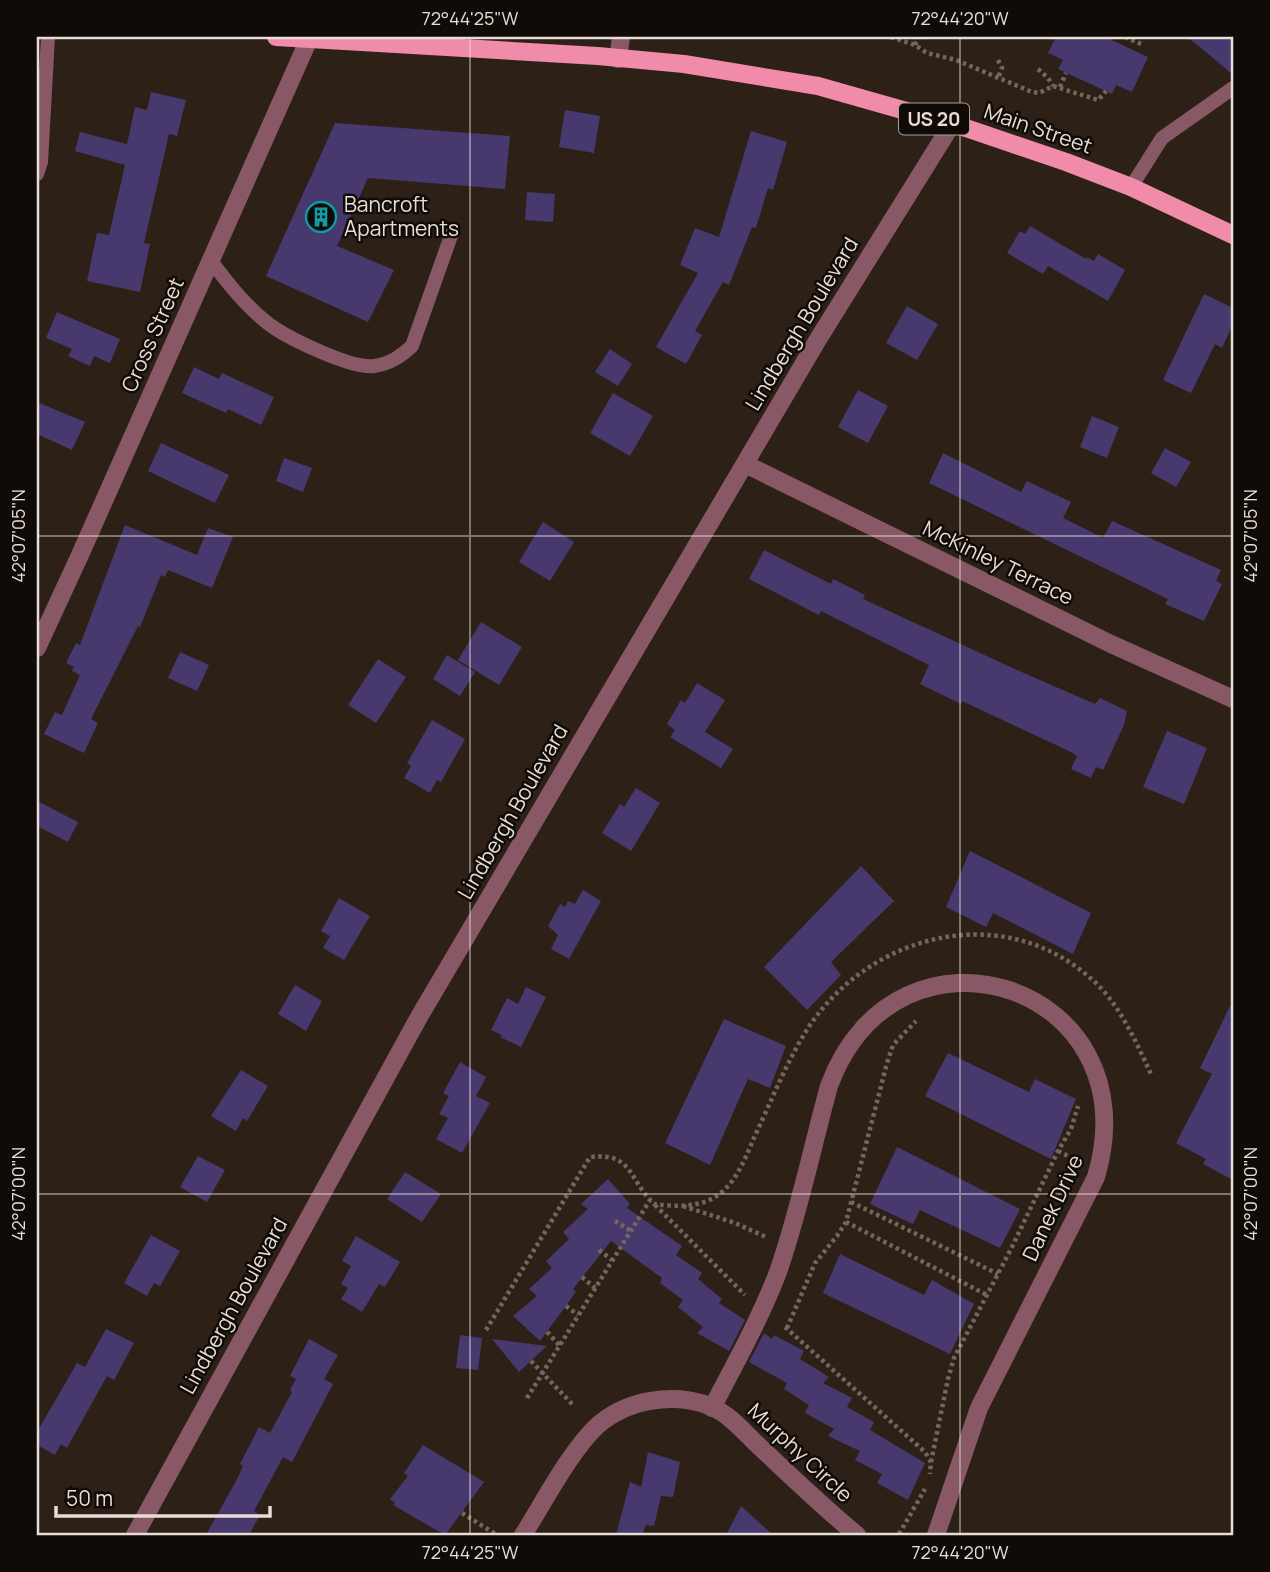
<svg xmlns="http://www.w3.org/2000/svg" width="1270" height="1572" font-family="Manrope,sans-serif">
<rect width="100%" height="100%" fill="#2d2017"/>
<path fill="#47396e" d="M1056 37H1105L1148 57 1132 92 1116 85 1112 94 1058 69 1063 60 1048 53Z
M1187 37H1233V75L1206 52Z
M151 92 186 100 177 136 169 134 144 243 150 244 140 292 87 281 97 233 109 235 125 165 75 151 80 132 127 144 135 107 147 110Z
M565 110 600 116 594 153 559 147Z
M335 123 510 136 505 189 368 178 337 246 394 270 368 322 266 276Z
M751 131 787 142 773 190 768 188 756 228 752 227 729 285 723 282 695 331 702 335 686 364 656 347 698 273 680 265 695 228 719 237Z
M527 192 555 194 553 222 525 220Z
M1030 226 1086 259 1087 257 1094 261 1098 254 1125 270 1108 301 1048 266 1043 274 1007 253 1020 231 1025 234Z
M1204 294 1233 308V324L1222 348 1215 344 1191 393 1163 380Z
M907 306 938 324 917 360 886 343Z
M57 312 120 339 110 363 94 356 90 366 68 356 72 349 46 338Z
M610 349 632 364 618 386 595 372Z
M194 367 219 379 222 373 274 397 261 425 228 409 226 413 182 393Z
M858 390 888 406 868 443 838 427Z
M613 393 653 416 630 456 590 433Z
M37 402 85 422 72 450 37 434Z
M1092 416 1119 427 1107 458 1080 447Z
M161 443 229 475 215 503 148 471Z
M1165 448 1191 462 1176 487 1151 473Z
M943 453 1021 492 1027 481 1071 502 1063 518 1103 538 1112 521 1221 570 1216 581 1222 584 1204 621 1165 604 1168 599 929 483Z
M284 458 312 468 303 492 276 481Z
M543 522 574 542 550 581 519 562Z
M125 525 197 555 208 528 233 537 212 588 168 570 165 577 161 575 140 627 138 626 91 719 98 723 84 753 44 734 55 712 62 715 80 675 72 671 74 667 66 663 76 643 80 645Z
M764 550 831 584 833 579 865 595 863 599 1017 670 1095 704 1100 698 1127 711 1124 725 1103 770 1096 767 1091 778 1071 769 1077 756 1071 752 962 701 961 704 920 684 929 665 821 611 819 615 749 579Z
M481 622 522 647 499 685 458 660Z
M180 652 209 665 197 691 168 678Z
M447 655 475 672 460 696 433 679Z
M378 659 406 677 376 723 348 705Z
M697 683 725 700 705 732 733 749 721 768 670 737 675 730 667 724 681 700 685 703Z
M432 720 465 739 441 782 437 780 430 793 404 778 411 766 407 763Z
M1167 731 1207 748 1184 804 1143 787Z
M636 788 660 803 631 851 602 833 620 804 624 807Z
M37 801 78 822 68 842 37 826Z
M970 851 1091 913 1073 954 993 913 986 927 946 907Z
M861 866 894 901 831 962 841 975 807 1010 764 967Z
M583 890 601 901 569 959 551 949 558 935 548 926 560 904 565 907 568 901 575 904Z
M339 898 370 916 344 960 323 948 330 936 321 931Z
M295 985 322 1001 306 1031 278 1014Z
M526 987 546 997 521 1047 500 1037 502 1035 491 1030 507 998 518 1004Z
M1233 1000V1180L1203 1164 1206 1159 1176 1143 1212 1074 1200 1068Z
M724 1019 786 1046 770 1088 748 1079 710 1165 665 1143Z
M948 1053 1029 1092 1035 1079 1076 1099 1051 1159 925 1096Z
M460 1062 486 1077 476 1096 490 1103 462 1153 436 1139 448 1118 439 1114 449 1096 443 1093Z
M241 1070 268 1086 247 1121 243 1118 236 1131 211 1116Z
M897 1147 1020 1209 1000 1248 920 1210 913 1224 870 1204Z
M198 1156 225 1170 207 1202 180 1187Z
M405 1172 441 1194 422 1222 387 1199Z
M608 1179 630 1204 627 1208 682 1246 676 1255 702 1273 698 1279 722 1299 719 1303 745 1320 729 1351 697 1333 703 1327 678 1307 683 1300 660 1283 662 1278 611 1241 573 1289 576 1292 540 1341 513 1316 537 1296 529 1289 552 1268 546 1261 569 1239 563 1232 588 1209 581 1204Z
M151 1235 180 1251 160 1286 154 1283 147 1296 124 1283Z
M356 1236 400 1262 385 1287 379 1284 362 1312 341 1299 348 1288 341 1284 351 1266 342 1261Z
M840 1254 924 1295 932 1280 974 1304 950 1354 823 1293Z
M106 1329 134 1343 114 1380 107 1376 67 1448 61 1444 55 1455 37 1445V1432L77 1363 85 1367Z
M764 1333 772 1339 774 1335 804 1351 800 1359 829 1377 823 1383 852 1398 847 1407 874 1422 870 1430 925 1463 908 1500 877 1483 882 1474 855 1460 860 1451 828 1436 834 1429 805 1413 809 1405 784 1389 787 1383 749 1362Z
M460 1335 482 1338 478 1370 456 1368Z
M309 1339 338 1355 324 1379 333 1384 292 1462 283 1457 254 1511 260 1515 249 1535H206L237 1479 243 1466 240 1464 259 1427 270 1433 292 1392 290 1390 296 1379 290 1376Z
M492 1339 547 1346 519 1372Z
M423 1445 484 1482 445 1535 393 1505 395 1503 390 1499 408 1476 404 1473Z
M648 1452 680 1462 673 1497 661 1496 654 1526 646 1525 642 1535H616L630 1482 641 1487Z
M741 1506 752 1516 773 1535H726Z"/>
<g fill="none" stroke-linecap="round" stroke-linejoin="round">
<path stroke="#72675e" stroke-width="4.5" stroke-dasharray="3.5 3.5" stroke-linecap="butt" d="M891 37 915 45 927 53 956 60 1032 92 1039 93 1053 86 1098 100 1106 91
M1125 37 1141 44
M1110 39 1111 37
M915 45 919 37
M998 60 1002 68 998 78
M1038 69 1048 78 1053 86
M1060 87 1066 73
M1058 1151 1076 1160
M851 1202 998 1274
M655 1205 745 1295
M683 1206 735 1223 766 1237
M615 1221 631 1231
M846 1222 987 1295
M599 1250 612 1260
M582 1277 595 1288
M566 1306 578 1315
M785 1327 925 1452 931 1462 930 1474
M787 1328 815 1263 837 1236 846 1222 887 1063 893 1045 916 1021
M486 1330 590 1157C633 1152 628 1179 654 1204 676 1207 707 1208 724 1190 738 1177 746 1157 753 1140 771 1102 787 1060 810 1025 872 934 1000 901 1088 976 1118 1000 1135 1040 1151 1074
M547 1332 559 1345
M531 1361 574 1406
M527 1398 650 1200
M931 1462 948 1379 954 1358 1011 1249 1058 1151 1071 1129 1078 1106
M462 1513 497 1535
M899 1534 925 1489"/>
<path stroke="#895866" stroke-width="14" d="M37 174 41 162 48 37
M1131 187 1162 138 1233 88
M211 261C227 282 244 304 265 321 284 337 351 369 374 366 390 364 401 356 412 346L452 233"/>
<path stroke="#895866" stroke-width="18" d="M745 464 1111 644 1233 699
M37 648 80 555 309 39
M712 1408C735 1364 760 1319 778 1272 799 1212 812 1148 829 1086 897 902 1153 984 1096 1177L979 1408 936 1535
M135 1535 419 1017 817 341 952 124
M523 1535C544 1502 570 1451 598 1425 632 1396 690 1389 727 1416 740 1426 751 1439 762 1449 793 1478 824 1508 857 1535"/>
<path stroke="#895866" stroke-width="18" d="M618 59 621 37"/>
<path stroke="#f08baa" stroke-width="18" d="M276 37 598 56 684 64 818 86 966 128 1066 162 1131 187 1233 235"/>
</g>
<path fill="none" stroke="#e6ddd6" stroke-width="2" stroke-opacity="0.45" d="M470 37V1535M960 37V1535M37 536H1233M37 1194H1233"/>
<defs>
<g id="building-ring" transform="scale(1.575)"><circle r="9.5" fill="#110b07" stroke="#0f9aa8" stroke-width="1.5"/><path d="M-4-6H4V6H1V3H-1V6H-4ZM-2.5-4.3h1.7v1.8h-1.7ZM.8-4.3h1.7v1.8H.8ZM-2.5-1h1.7V.8h-1.7ZM.8-1h1.7V.8H.8Z" fill="#0f9aa8"/></g>
</defs>
<g fill-rule="evenodd">
<use href="#building-ring" x="321" y="217"/>
</g>
<g text-anchor="middle" stroke-width="5" stroke-linejoin="round" paint-order="stroke">
<rect fill="#110b07" stroke="#a69e98" stroke-width="2" x="899" y="103.5" width="70" height="31" rx="5"/>
<g font-size="19" font-weight="bold" fill="#e6ddd6">
<text x="934" y="126">US 20</text>
</g>
<g font-size="21" fill="#e6ddd6" stroke="#110b07">
<text transform="translate(1038 129) rotate(19)" y="7">Main Street</text>
<text transform="translate(802 324) rotate(-59)" y="7">Lindbergh Boulevard</text>
<text transform="translate(153 335) rotate(-66)" y="7">Cross Street</text>
<text transform="translate(998 563) rotate(26)" y="7">McKinley Terrace</text>
<text transform="translate(513 812) rotate(-60)" y="7">Lindbergh Boulevard</text>
<text transform="translate(1053 1208) rotate(-65)" y="7">Danek Drive</text>
<text transform="translate(234 1306) rotate(-61)" y="7">Lindbergh Boulevard</text>
<text transform="translate(800 1453) rotate(43)" y="7">Murphy Circle</text>
</g>
<g font-size="21" fill="#e6ddd6" stroke="#110b07" text-anchor="start">
<text x="344" y="212">Bancroft<tspan x="344" dy="24">Apartments</tspan></text>
</g>
</g>
<rect width="1270" height="1572" fill="none" stroke="#110b07" stroke-width="77"/>
<path d="M56 1506v10h214v-10" fill="none" stroke="#e6ddd6" stroke-width="3.5"/>
<text x="66" y="1506" font-size="21" fill="#e6ddd6" stroke="#110b07" stroke-width="5" paint-order="stroke">50 m</text>
<rect x="38" y="38" width="1194" height="1496" fill="none" stroke="#e6ddd6" stroke-width="2.5"/>
<g font-size="18" text-anchor="middle" fill="#e6ddd6">
<text x="470" y="25">72°44'25"W</text>
<text x="960" y="25">72°44'20"W</text>
<text transform="translate(19 536) rotate(-90)" y="6">42°07'05"N</text>
<text transform="translate(1251 536) rotate(-90)" y="6">42°07'05"N</text>
<text transform="translate(19 1194) rotate(-90)" y="6">42°07'00"N</text>
<text transform="translate(1251 1194) rotate(-90)" y="6">42°07'00"N</text>
<text x="470" y="1559">72°44'25"W</text>
<text x="960" y="1559">72°44'20"W</text>
</g>
</svg>
